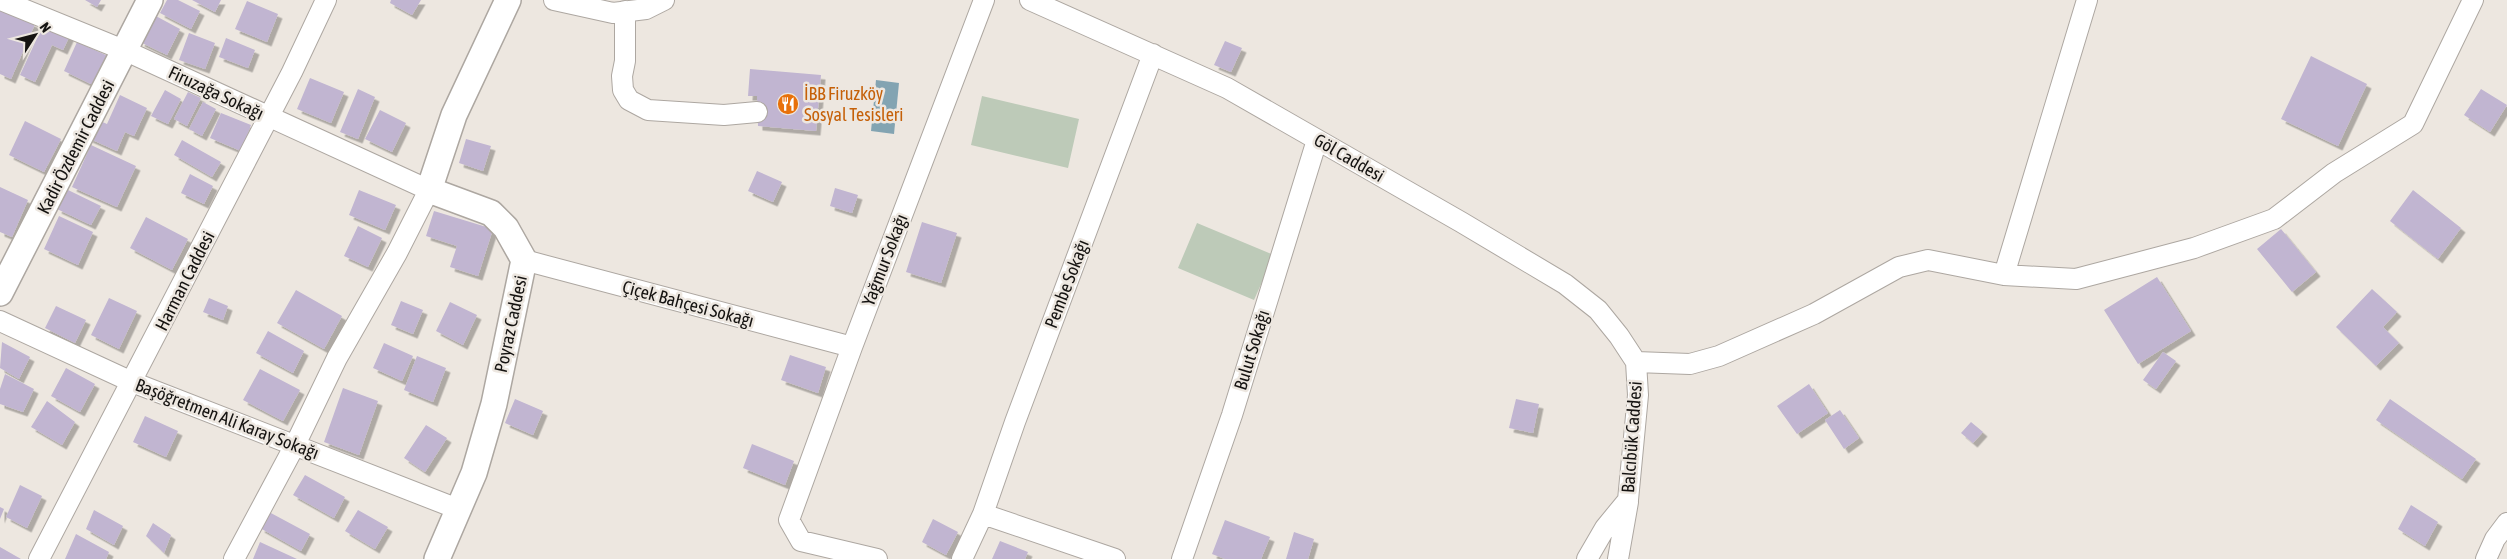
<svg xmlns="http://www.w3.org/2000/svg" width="2507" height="559" font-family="'Asap Condensed',sans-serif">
<defs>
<filter id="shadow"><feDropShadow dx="4.5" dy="4.5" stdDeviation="0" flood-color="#0004"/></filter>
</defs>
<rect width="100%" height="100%" fill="#ede7e0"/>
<path fill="#bdcab8" d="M982 96 1079 119 1068 168 971 145Z
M1197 223 1274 255 1254 300 1178 268Z"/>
<path fill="#83a4b2" d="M876 80 899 83 894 134 871 131Z"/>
<path fill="#c1b5d1" filter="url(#shadow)" d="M85 0H101L97 7Z
M167 0H178L200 11 191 29 160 13Z
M192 0H221L215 12Z
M391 0H421L412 15 390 3Z
M247 1 278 14 267 42 235 29Z
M0 9 35 24 11 79 0 74Z
M154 15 180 29 167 55 140 42Z
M44 23 70 35 63 50 52 45 35 82 20 75Z
M189 33 215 43 205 69 179 60Z
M226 38 255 50 248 68 219 57Z
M1225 41 1242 48 1231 72 1214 65Z
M77 42 108 56 95 86 64 71Z
M2311 56 2367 84 2338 146 2281 119Z
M750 69 821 75 816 131 758 126 757 96H748Z
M310 78 344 92 331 123 297 109Z
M358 89 375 97 358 139 340 132Z
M2481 89 2507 105 2490 132 2464 115Z
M165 90 181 99 168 124 151 116Z
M188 92 201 98 187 126 174 119Z
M120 95 147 108 134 136 125 132 117 151 88 138 96 119 107 124Z
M203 102 216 109 202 136 189 129Z
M380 110 406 123 392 152 365 139Z
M221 113 251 125 241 151 210 138Z
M25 121 61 139 44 172 9 155Z
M466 139 491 146 483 171 459 163Z
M182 140 221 162 212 177 174 155Z
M91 145 136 166 117 207 72 187Z
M757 171 782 182 773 202 748 191Z
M190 174 213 186 204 204 181 193Z
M0 187 28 200 12 237 0 232Z
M835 188 858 195 852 213 830 206Z
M66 189 101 206 91 225 57 209Z
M359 190 396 205 385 230 349 215Z
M2413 190 2461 228 2438 259 2390 221Z
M434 211 493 229 478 276 450 267 457 246 426 236Z
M59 216 93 232 78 265 44 249Z
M146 217 188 239 172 270 130 248Z
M922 222 957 233 941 283 906 272Z
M358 226 382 238 368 267 344 256Z
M2281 229 2316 272 2292 292 2257 249Z
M2157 277 2191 331 2138 364 2104 310Z
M2372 289 2397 312 2383 327 2399 343 2376 366 2336 327Z
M296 290 342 316 324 349 277 323Z
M109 298 137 311 119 349 91 335Z
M209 298 228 306 223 320 203 312Z
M401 301 423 310 413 334 391 325Z
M450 302 477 315 463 345 436 331Z
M56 306 86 320 75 343 45 328Z
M268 331 304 351 293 373 256 353Z
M2 342 30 357 19 379 0 368Z
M384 343 413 356 402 381 373 368Z
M2163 352 2176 361 2156 389 2143 380Z
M790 355 826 367 818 393 781 380Z
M417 356 446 368 433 402 404 390Z
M66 368 95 384 80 412 51 396Z
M260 369 300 390 283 421 243 400Z
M5 374 34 389 23 412 0 404V389Z
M1809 384 1828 413 1797 434 1777 406Z
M343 388 378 401 359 455 324 442Z
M515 399 543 411 533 435 505 423Z
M1516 399 1539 404 1533 433 1509 428Z
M2390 399 2476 459 2462 479 2376 420Z
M47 401 75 422 62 445 31 427Z
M1840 410 1859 438 1844 449 1825 420Z
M145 416 178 431 166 457 133 442Z
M1971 422 1983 432 1973 443 1961 433Z
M426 425 447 438 425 472 404 458Z
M752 444 794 461 785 485 743 468Z
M305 475 345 497 334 518 293 495Z
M20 485 42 496 27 528 6 517Z
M2411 505 2438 522 2425 546 2398 529Z
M0 507 4 509 0 519Z
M94 510 123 526 114 545 86 529Z
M358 510 388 527 375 549 345 531Z
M269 512 310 534 301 551 260 528Z
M933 519 958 532 946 555 922 542Z
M1225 520 1270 537 1261 559H1225L1212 554Z
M153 523 171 535 164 553 146 536Z
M1294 532 1314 539 1308 559H1286Z
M76 534 109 552 106 559H65Z
M1000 541 1028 552 1025 559H992Z
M260 542 297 559H253Z
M0 547 21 559H0Z"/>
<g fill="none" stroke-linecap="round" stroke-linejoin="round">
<g stroke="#ada7a1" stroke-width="22">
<path id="minor" d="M1 0 126 51 429 190 397 253 337 358 295 445 234 559
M554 0 613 13 646 9 664 0
M1030 0 1227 88 1461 222 1565 284 1598 310 1619 336 1636 362 1638 395 1628 500 1605 528 1587 559
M625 11V61L622 76 623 90 629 100 648 110 724 115 757 112
M524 260 852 347
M2004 275 2087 0
M0 321 132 382 458 509
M1636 362 1690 364 1719 356 1814 314 1899 267 1928 260 2004 275 2076 279 2194 248 2274 219 2334 173 2413 124 2473 0
M983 514 1115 559
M39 559 292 72 326 0
M877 559 801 541 789 520 852 347 984 0
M962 559 983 514 1015 422 1153 54
M1182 559 1232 415 1317 140
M1618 559 1628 502
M2486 559 2495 539 2507 523"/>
</g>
<g stroke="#ada7a1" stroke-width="28">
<path id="tertiary" d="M0 293 150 0
M437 559 474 473 494 404 524 260 506 228 491 213 429 190 454 115 508 0"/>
</g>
<use href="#minor" stroke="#fff" stroke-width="20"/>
<use href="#tertiary" stroke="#fff" stroke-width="25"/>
</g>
<defs>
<g id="restaurant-disc" transform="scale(1.125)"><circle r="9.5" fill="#e8710a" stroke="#ede7e0"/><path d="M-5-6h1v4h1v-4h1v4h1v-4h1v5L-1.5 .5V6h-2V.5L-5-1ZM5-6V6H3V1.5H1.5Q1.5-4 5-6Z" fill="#fff"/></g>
</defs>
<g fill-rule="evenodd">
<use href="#restaurant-disc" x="788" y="104"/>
</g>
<g text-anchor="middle" stroke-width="5" stroke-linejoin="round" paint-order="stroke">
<g font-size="18" fill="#151311" stroke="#ede7e0">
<text transform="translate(216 93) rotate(25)" y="6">Firuzağa Sokağı</text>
<text transform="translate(76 147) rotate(-63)" y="6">Kadir Özdemir Caddesi</text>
<text transform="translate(1349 158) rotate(30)" y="6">Göl Caddesi</text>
<text transform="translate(885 260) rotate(-69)" y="6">Yağmur Sokağı</text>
<text transform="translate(185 281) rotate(-63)" y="6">Harman Caddesi</text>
<text transform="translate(1067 284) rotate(-69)" y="6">Pembe Sokağı</text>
<text transform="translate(688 304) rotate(15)" y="6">Çiçek Bahçesi Sokağı</text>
<text transform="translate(511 324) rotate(-78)" y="6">Poyraz Caddesi</text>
<text transform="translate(1252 350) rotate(-73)" y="6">Bulut Sokağı</text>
<text transform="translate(227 419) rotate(21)" y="6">Başöğretmen Ali Karay Sokağı</text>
<text transform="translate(1632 437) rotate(-86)" y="6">Balcıbük Caddesi</text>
</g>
<g font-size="18" fill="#c56008" stroke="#ede7e0" text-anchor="start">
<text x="804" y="100">İBB Firuzköy<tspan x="804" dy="21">Sosyal Tesisleri</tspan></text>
</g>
</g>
<g transform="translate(35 35) rotate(54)" stroke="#ede7e0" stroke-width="4" paint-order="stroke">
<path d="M0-4L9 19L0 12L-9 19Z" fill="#151311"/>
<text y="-8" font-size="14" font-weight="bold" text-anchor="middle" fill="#151311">N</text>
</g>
</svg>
